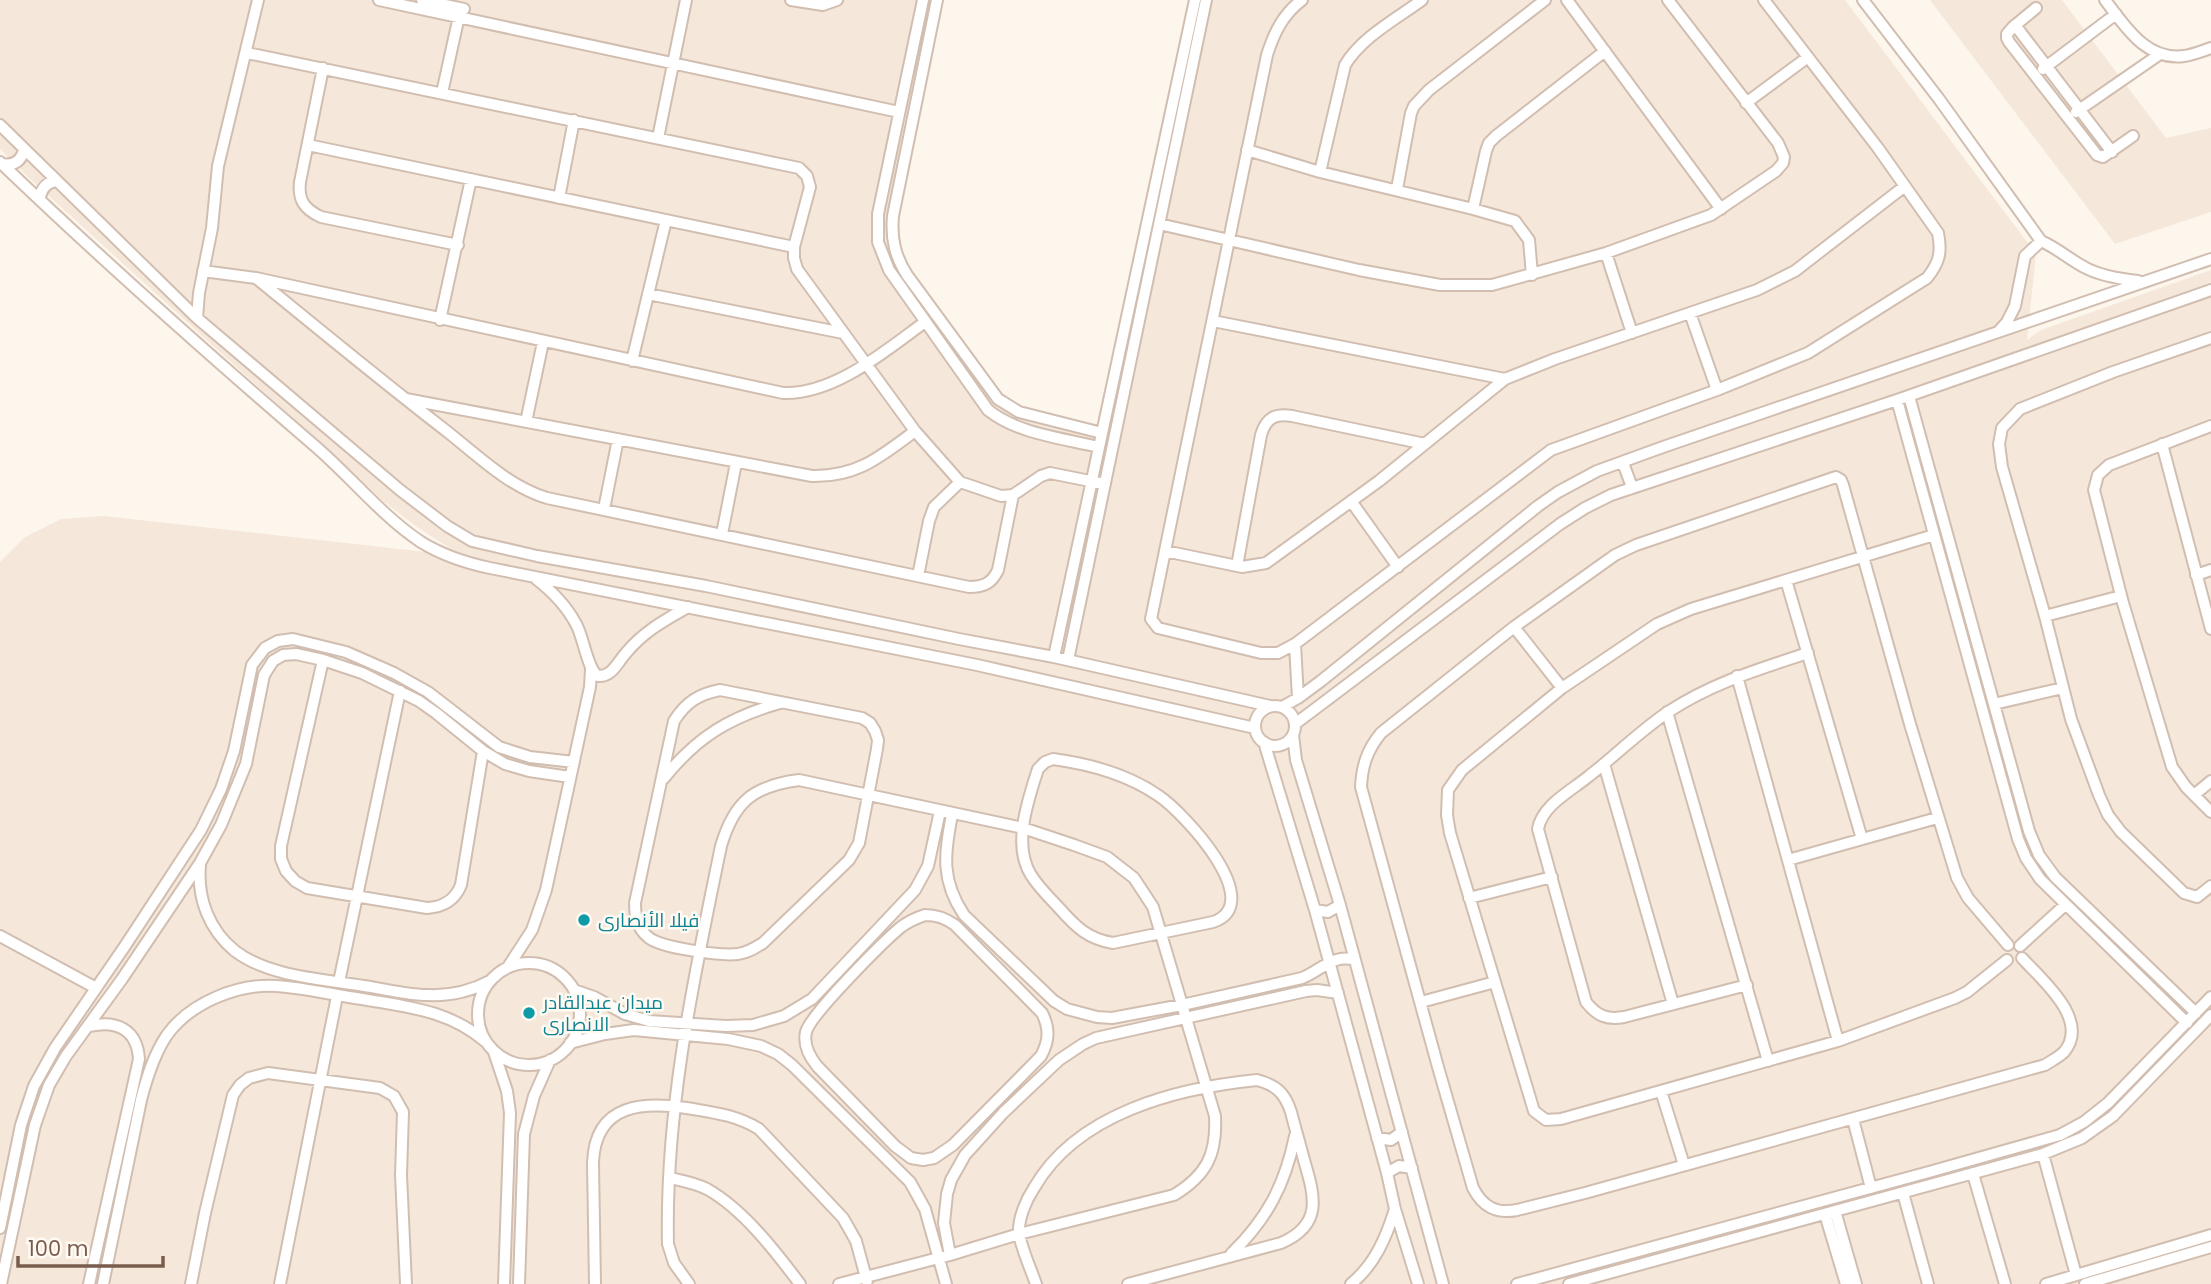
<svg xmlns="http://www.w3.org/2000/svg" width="2211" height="1284" font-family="Poppins,Cairo,sans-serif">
<rect width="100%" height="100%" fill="#fdf6ec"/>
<path fill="#f5e8da" d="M0 0H931L908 102 886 226 887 246 901 273 935 323 998 405 1018 418 1107 440 1200 0H1845L2036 254 2027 340 2041 330 2211 270V1284H0V562L25 537 61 519 104 516 462 556 417 527 383 501 27 176 0 149Z
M1930 0H2062L2166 138 2211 128V212L2115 244Z"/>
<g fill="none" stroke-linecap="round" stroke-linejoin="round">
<g stroke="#d1beb0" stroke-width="14">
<path id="minor" d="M379 0 899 112
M422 0 464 9
M791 0 823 5 837 0
M923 0 878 214V242L889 270 988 410C1018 434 1062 438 1099 447
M937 0 893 216C891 239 895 256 907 275L998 399 1019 412 1102 433
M1302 0C1283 14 1274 33 1267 55L1151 619 1158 628 1261 653H1278L1295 644 1551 450 1717 390 1808 353 1927 278C1939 263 1942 253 1938 233L1878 148 1764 0
M1567 0 1721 209
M1863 0 1939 99 2041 241C2057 248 2069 259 2084 267 2100 276 2120 279 2138 281
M2105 0C2125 26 2146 61 2184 56 2193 55 2202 51 2211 48
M2036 8 2013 27 2007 34V38L2009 42 2097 155 2103 157 2133 136
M2015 25 2112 152
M247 53 799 168 807 176 810 187 794 247V258L797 269 915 431 960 482 1001 496 1013 495 1041 476 1050 473 1105 484
M323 68 300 182C298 200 304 209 321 217L458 245
M2043 69 2116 14
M442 93 459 16
M1746 103 1808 57
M2076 112 2160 54
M0 125 197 318 400 490 447 526 472 541 537 556 706 586 959 639 1054 657 1270 706
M658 138 686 0
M308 145 794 247
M1247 150 1320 172 1473 209
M0 162C102 260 208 354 315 446 351 477 382 516 421 542 442 555 466 563 490 568L977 665 1255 728
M2 164C14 166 22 161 24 149
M1320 172 1345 65C1362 37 1396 19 1422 0
M1397 189 1411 113 1414 106 1429 90 1545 0
M559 198 574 120
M40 199C41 188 47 182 57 181
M1159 224 1359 270 1440 285H1492L1606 253 1711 215 1776 171 1783 163 1784 157 1778 143 1668 0
M1606 253 1632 333
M203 271 256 278 783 393C834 395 885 351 925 322
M1532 275 1529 240 1515 221 1473 209 1486 151 1489 143 1496 136 1605 51
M256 278C320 330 384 383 449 433 479 457 510 487 547 498L969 587C984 587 992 583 998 570L1013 495
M648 294 843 333
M1690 313 1717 390
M197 318 199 293 212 228 218 166 258 0
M440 320 471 179
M1213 321 1505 379
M1999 331 2007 322 2015 306 2025 256 2041 241
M2211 338 2113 372 2020 409 2002 428 1999 444 2002 467 2045 616 2071 719 2099 795 2108 815 2121 832 2184 893 2197 897 2211 886
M632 361 666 220
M1909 396 2029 831 2039 855 2055 877 2196 1013
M406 399 812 476C857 477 880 457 915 431
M1897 400 2018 839 2026 858 2040 879 2187 1023
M526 422 543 342
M2211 426 2109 465 2098 475 2094 490 2123 603 2172 767 2186 787 2211 812
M2162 444 2211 629
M1623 463 1632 487
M1351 501 1398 567
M604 509 618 439
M722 534 736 463
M1934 535 1691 609 1657 624 1562 688 1462 770 1448 790 1447 815 1450 833 1534 1111 1546 1120 1561 1119 1838 1041 1955 998 1967 992 2007 960
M1165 551 1242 567 1266 563 1379 481 1505 379 1555 359 1757 290 1795 271 1905 186
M1237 566 1261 435C1266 418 1275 413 1292 416L1425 444
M2196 575 2211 570
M918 576 929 521 934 507 960 482
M535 578C552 591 566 605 576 624 584 638 587 669 598 676 612 677 617 663 626 653 643 632 665 620 688 607
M1786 580 1862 839
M2045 616 2121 596
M1514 627 1562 688
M1295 644 1298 698
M1054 657 1195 0
M323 660 281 846V859L286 871 295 881 307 888 427 908C444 907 455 900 461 885L483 751
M1068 660 1206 0
M1737 676 1838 1041
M720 690 862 718 870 723 875 731 878 740 877 749 859 843 849 860 763 943C755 948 747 953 738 954 721 956 660 948 648 937 637 928 635 916 635 903L674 721C686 702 699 694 720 690Z
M1994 704 2063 688
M1255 726a20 20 0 1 1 40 0a20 20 0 1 1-40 0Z
M1282 707 1298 698 1321 681 1538 506 1558 492 1597 471 1663 447 2211 259
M1667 712 1768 1061
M1295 724 1560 524 1585 508 1611 495 1897 400 2211 290
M1293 735 1296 760 1340 905 1443 1284
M1264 742 1315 910 1387 1173 1395 1209 1418 1284
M1053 759C1090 764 1129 775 1159 796 1184 813 1268 903 1213 922L1113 943C1088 939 1076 927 1060 909 1050 898 1039 888 1031 875 1012 845 1028 800 1038 769L1045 762Z
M1604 764 1673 1004
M664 778C697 737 730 717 780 703
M2194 795 2211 781
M952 814C945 854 940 879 964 915L1054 1001 1067 1009 1097 1017 1112 1018 1182 1005 1302 978C1320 971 1334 953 1355 960
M1788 860 1937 818
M200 865C197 898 209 930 235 951 269 977 323 979 364 986 385 989 407 995 428 995 450 996 471 991 490 981
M1469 898 1552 877
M1315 910 1328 912 1340 905
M925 915C937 915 945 918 955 925L1042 1013C1050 1029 1049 1041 1041 1056L953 1145 934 1158 923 1160 911 1158 895 1146 817 1066C809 1056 803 1045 806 1032 810 1015 884 941 901 927 909 921 916 918 925 915Z
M0 936 96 988
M2008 945 1968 898 1957 878 1910 724 1843 485 1841 480 1836 477 1636 545 1615 555 1514 627 1381 733C1367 750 1362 766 1361 787L1438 1067 1473 1188C1483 1207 1496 1214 1517 1210L1585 1193 2045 1065C2051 1061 2059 1057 2064 1052 2091 1020 2041 979 2022 958
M2020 946 2065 905
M478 1014a51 51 0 1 1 102 0a51 51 0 1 1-102 0Z
M508 967 532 930 546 890 590 687 591 669
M339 982 400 691
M1747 985 1624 1017C1607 1020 1597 1016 1586 1002L1538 829C1542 805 1571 791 1589 776 1616 755 1640 731 1668 712 1712 683 1759 669 1808 653
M574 990 594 997 625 1014 649 1021 726 1026 753 1025 784 1016 812 999 915 890 928 866 940 811
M1421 1002 1495 982
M570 1043 605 1034 634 1030 728 1039 761 1046 778 1054 792 1065 910 1182 925 1209 946 1284
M494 1052 507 1091 510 1113 504 1284
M1661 1091 1684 1165
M1853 1119 1871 1188
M1377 1138 1391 1140 1402 1132
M2043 1154 2076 1275
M1387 1173 1399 1166 1412 1168
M1973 1174 2005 1284
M670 1178C683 1181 695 1183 707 1189 743 1209 776 1252 800 1284
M1903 1193 1928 1284
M1835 1211 1856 1284
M1825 1214 1846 1284
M0 1228 21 1125 34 1086 55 1048 125 946 201 830 221 789 234 751 252 665 265 648 278 641 293 639 346 652 394 673 428 692 499 747 530 757 574 762
M1231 1254C1267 1219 1285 1185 1295 1136
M950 1255 944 1223 947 1194 951 1180 965 1155 1003 1113 1059 1060 1083 1044 1096 1038 1306 991 1317 990 1338 993
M1 1284 35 1125 49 1085 66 1056 122 979 200 863 221 825 246 764 264 675 273 661 283 655 296 654 323 660 362 673 419 701 436 713 483 751 505 764 529 771 570 777
M89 1284 139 1059C137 1029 116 1020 90 1026
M103 1284 141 1100C147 1077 154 1054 167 1035 190 1003 238 983 277 986 305 988 334 995 362 999 408 1007 449 1010 486 1042
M191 1284 205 1213 233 1095 240 1085 249 1078 268 1073 380 1088 394 1096 403 1112 401 1175 406 1284
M280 1284 337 996
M519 1284 524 1134 534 1096 550 1060
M595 1284 593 1163C595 1102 645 1101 693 1109 717 1113 738 1116 759 1129L843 1218 856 1241 867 1281
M689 1284 674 1263 668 1244C665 1109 694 977 721 846 734 802 753 786 799 780L1023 828 1074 845 1107 857 1134 878 1153 907 1215 1116C1217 1154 1207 1175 1174 1195L1019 1234 950 1255 839 1284
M1036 1284C1032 1272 1020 1245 1019 1233 1018 1219 1026 1200 1034 1188 1077 1113 1177 1088 1257 1080 1276 1085 1285 1093 1291 1112 1295 1128 1300 1144 1304 1160 1315 1197 1323 1225 1281 1243L1128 1284
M1351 1284C1375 1264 1386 1238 1395 1209
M1517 1284 1929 1172 2060 1135 2084 1122 2108 1103 2211 997
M1569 1284 2043 1154 2082 1138 2113 1116 2211 1015
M2046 1284 2211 1235
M2085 1284 2211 1247"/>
</g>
<use href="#minor" stroke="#fff" stroke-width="10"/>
</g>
<g fill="#0f9aa8" stroke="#fffaf3" stroke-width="2.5">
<circle cx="584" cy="920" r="7"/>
<circle cx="529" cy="1013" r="7"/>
</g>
<g text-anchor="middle" stroke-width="5" stroke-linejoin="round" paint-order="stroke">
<g font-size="19" fill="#0d838f" stroke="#fffaf3" text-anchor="start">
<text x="598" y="927">فيلا الأنصارى</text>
<text x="543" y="1009">ميدان عبدالقادر<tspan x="543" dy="22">الانصارى</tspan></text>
</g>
</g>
<path d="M18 1256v10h145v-10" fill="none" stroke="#7a5c4d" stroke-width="3.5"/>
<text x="28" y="1256" font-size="21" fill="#7a5c4d" stroke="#fffaf3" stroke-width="5" paint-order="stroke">100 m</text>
</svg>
